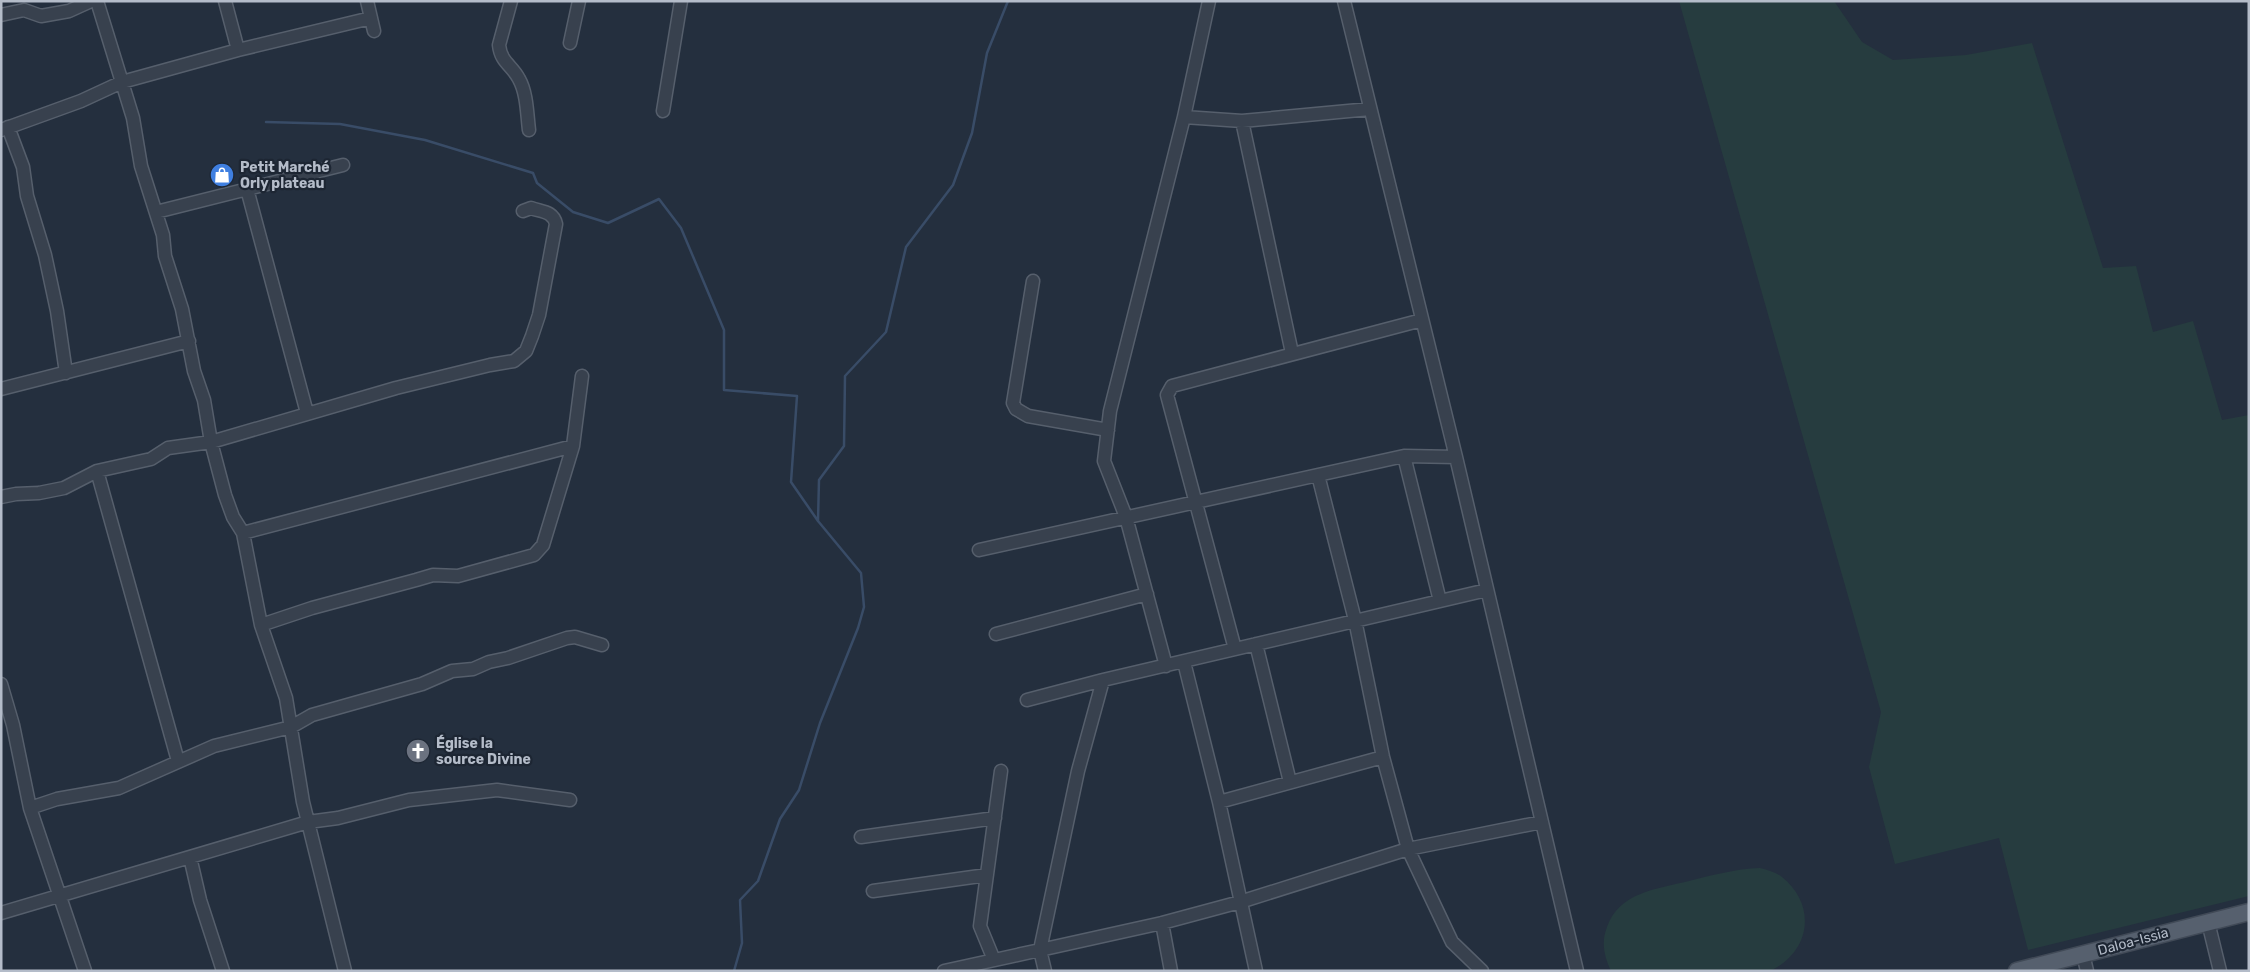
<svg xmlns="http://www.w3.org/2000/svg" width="2250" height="972" font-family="Rubik,sans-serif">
<rect width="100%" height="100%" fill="#242f3e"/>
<path fill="#263c3f" d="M1679 1H1834L1862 42 1893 60 1966 55 2032 43 2103 268 2136 266 2153 332 2193 321 2222 420 2249 415V896L2028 950 1999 838 1895 864 1869 767 1881 712Z
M1760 868C1767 870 1776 872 1782 877 1817 905 1811 952 1770 971H1611C1604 956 1601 942 1607 927 1619 892 1657 889 1689 881 1713 875 1735 869 1760 868Z"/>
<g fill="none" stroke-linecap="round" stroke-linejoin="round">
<path stroke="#394c67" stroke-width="2.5" d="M266 122 340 124 425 140 533 173 537 183 573 212 608 223 659 199 681 228 724 330V390L797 396 791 482 818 521
M734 971 742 943 740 900 758 881 780 819 799 790 820 723 858 628 864 607 861 573 818 521 819 480 844 446 845 376 886 332 906 247 953 185 972 133 987 53 1008 1"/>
<g stroke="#565f6c" stroke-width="15">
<path id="minor" d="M97 1 133 118 141 166 163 235 165 256 182 309 194 371 204 400 211 442 225 495 233 517 243 533 261 625 286 698 303 802 345 971
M225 1 238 50
M367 1 374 31
M511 1 499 45C501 63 512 65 519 79 527 93 527 114 529 130
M1344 1 1456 457 1577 971
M1 15 24 10 41 16 69 11 91 1
M570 43 579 1
M663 111 681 1
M1184 117 1242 121 1370 109
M1242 121 1292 353
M8 127 23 167 27 196 45 255 57 311 66 373
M1 130 81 101 122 82 238 50 371 18
M247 189 307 413
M156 212 343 165
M1033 281 1013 403 1016 409 1028 416 1108 430
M1 389 189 341
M1404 456 1440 601
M97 471 178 761
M1318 475 1355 620 1383 757 1408 849 1452 942 1482 971
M1 497 16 494 39 493 64 488 97 471 151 459 168 448 211 442 396 388 490 365 514 361 526 351 532 336 539 315 556 224C553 211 542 212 531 208L523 211
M243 533 573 446
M979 550 1404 456 1456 457
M261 625 312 608 416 580 433 575 458 576 534 555 543 545 573 446 582 376
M996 634 1147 594
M1256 644 1290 782
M1235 649 1167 395 1172 386 1422 320
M1184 662 1219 802 1256 971
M1166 666 1126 517 1104 461 1110 411 1184 117 1209 1
M1 684 13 725 30 808 85 971
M1027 700 1103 680 1487 590
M1219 802 1383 757
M30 808 57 799 119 788 214 746 291 727 312 715 422 684 452 671 473 669 489 662 508 658 567 638 575 637 602 645
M861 837 995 818
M190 857 200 900 223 971
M873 891 987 875
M1 913 308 822 338 818 409 800 497 790 570 800
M2208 922 2220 971
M1162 923 1171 971
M2083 954 2087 971
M994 960 980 926 1001 771
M944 971 1040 950 1078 771 1103 680
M1045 971 1040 950 1162 923 1240 902 1408 849 1542 822"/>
</g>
<g stroke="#414a57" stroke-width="19">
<path id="major" d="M2017 971 2249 912"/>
</g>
<use href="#minor" stroke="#38414e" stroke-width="12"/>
<use href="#major" stroke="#56606e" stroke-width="16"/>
</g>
<defs>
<g id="shop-disc" transform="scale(1.25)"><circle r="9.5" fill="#3f7fe0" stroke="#1d2633"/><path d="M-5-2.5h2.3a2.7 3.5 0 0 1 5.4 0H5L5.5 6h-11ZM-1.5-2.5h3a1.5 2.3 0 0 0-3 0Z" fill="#fff"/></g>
<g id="church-disc" transform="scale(1.25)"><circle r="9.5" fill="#6b7280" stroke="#1d2633"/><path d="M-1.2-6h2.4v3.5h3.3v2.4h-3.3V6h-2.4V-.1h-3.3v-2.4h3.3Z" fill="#fff"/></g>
</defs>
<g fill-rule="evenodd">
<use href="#shop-disc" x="222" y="175"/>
<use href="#church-disc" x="418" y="751"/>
</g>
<g text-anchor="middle" stroke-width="4.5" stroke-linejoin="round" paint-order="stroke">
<g font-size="14" font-weight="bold" fill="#b4bcc9" stroke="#1d2633" text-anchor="start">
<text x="240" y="172">Petit Marché<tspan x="240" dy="16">Orly plateau</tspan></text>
<text x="436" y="748">Église la<tspan x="436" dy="16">source Divine</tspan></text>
</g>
<g font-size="14" fill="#b4bcc9" stroke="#1d2633">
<text transform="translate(2133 941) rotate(-15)" y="5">Daloa-Issia</text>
</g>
</g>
<rect width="2250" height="972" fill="none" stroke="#b4bcc9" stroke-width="5"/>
</svg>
